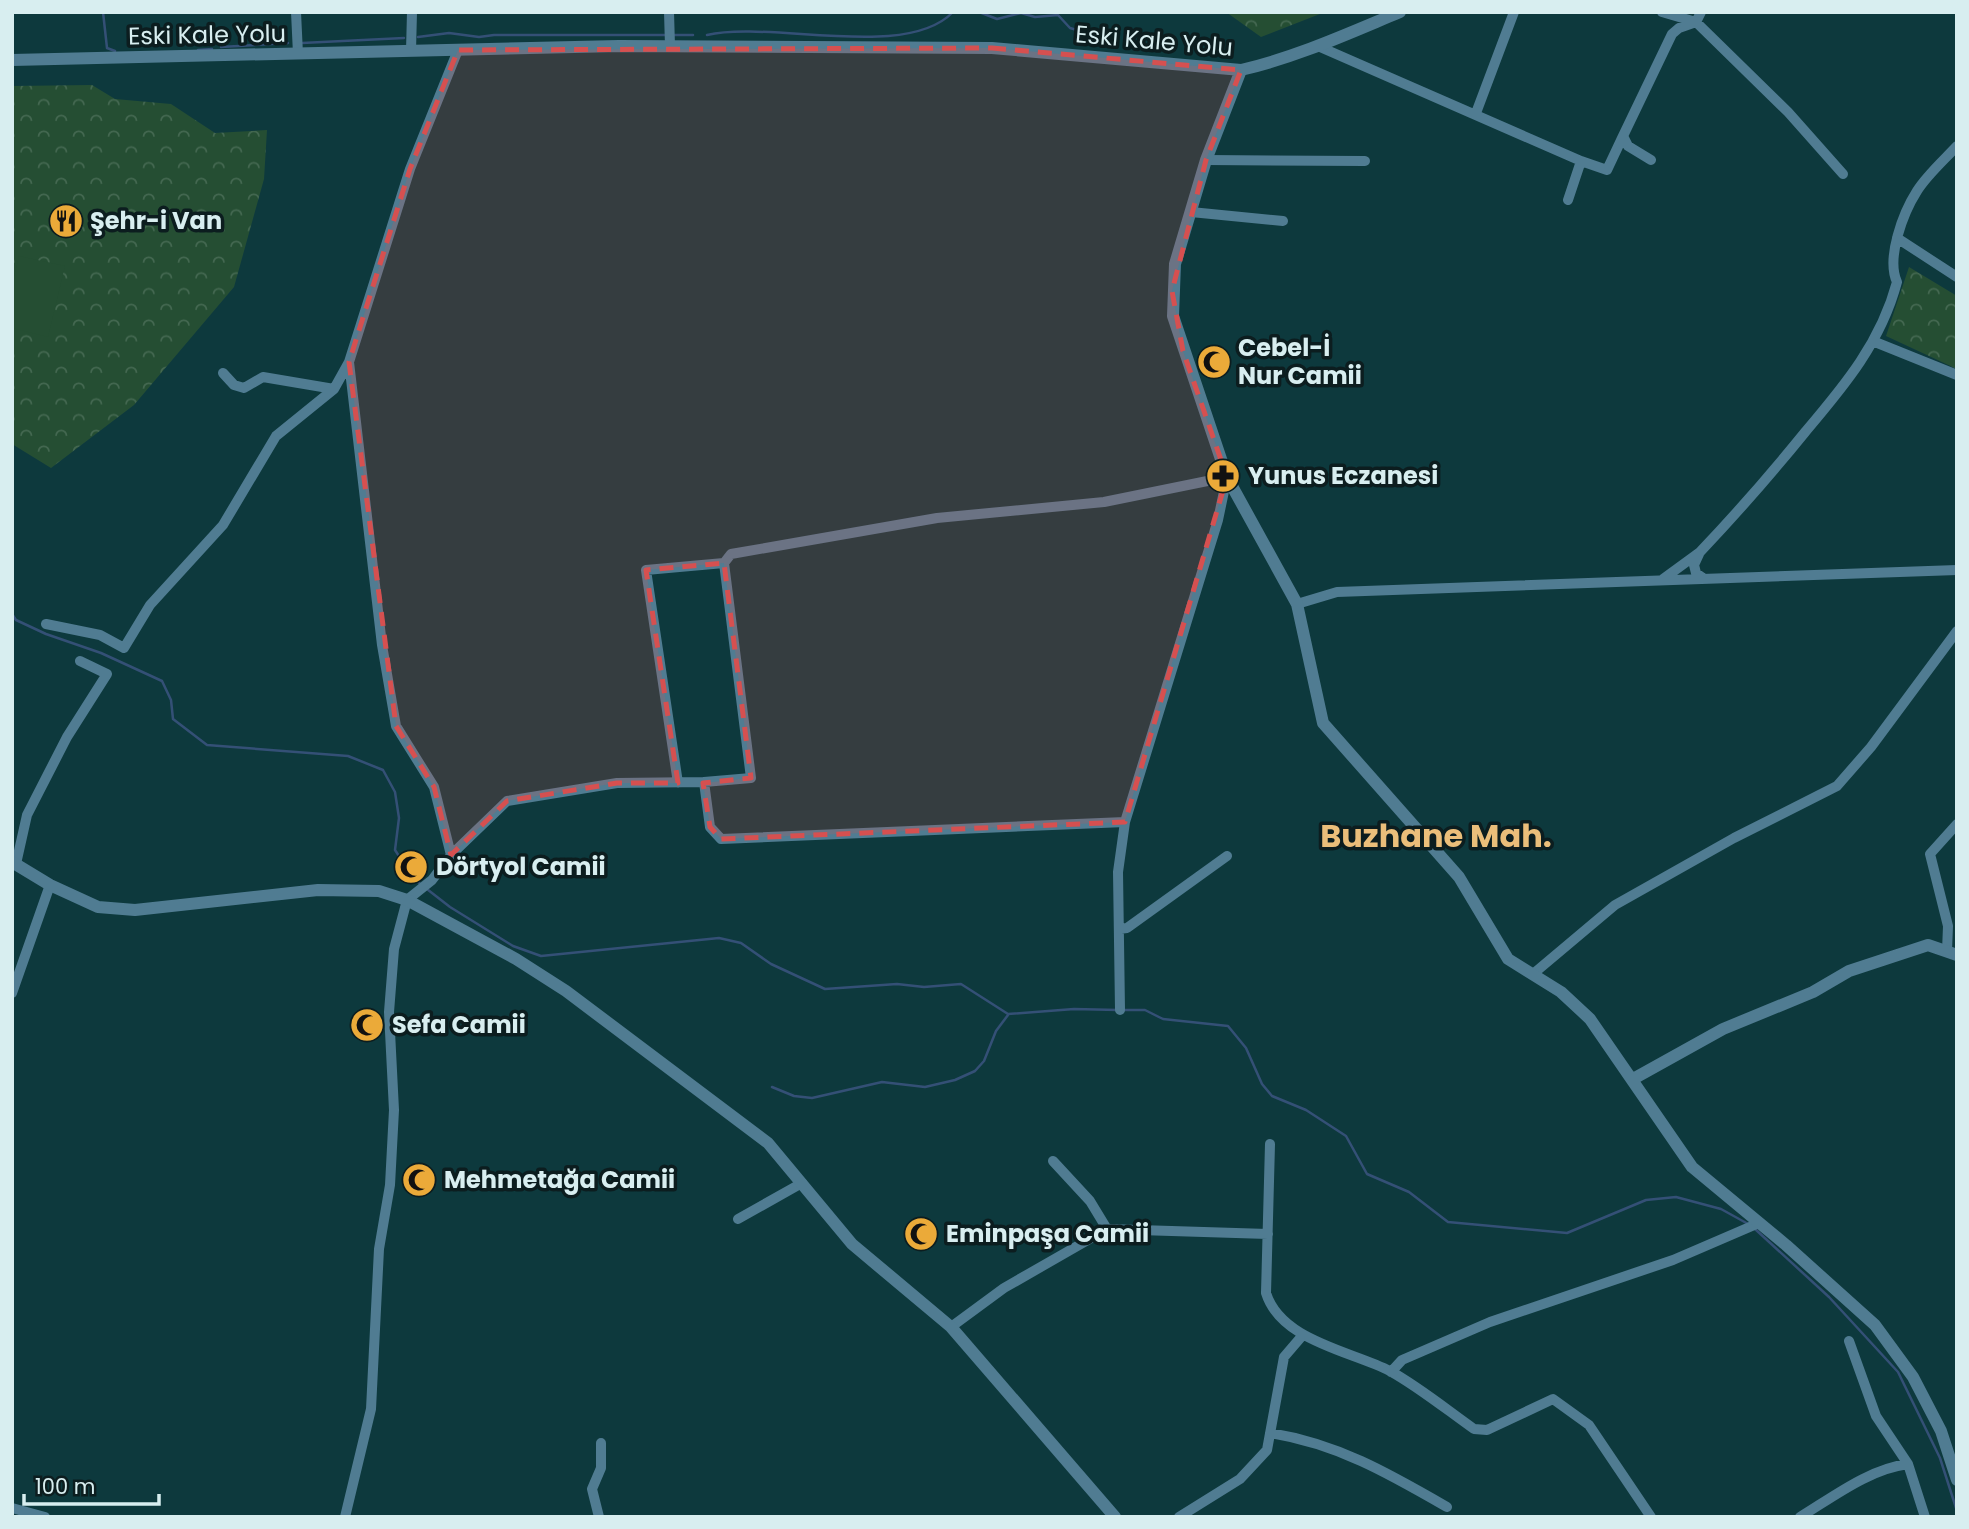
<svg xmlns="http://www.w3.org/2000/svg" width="1969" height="1529" font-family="Poppins,sans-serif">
<defs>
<pattern id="forest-crowns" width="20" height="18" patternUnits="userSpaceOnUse" patternTransform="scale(1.75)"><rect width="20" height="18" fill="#254e33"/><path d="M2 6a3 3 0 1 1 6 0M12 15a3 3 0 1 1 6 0" fill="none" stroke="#446851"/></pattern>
</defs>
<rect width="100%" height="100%" fill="#0d393d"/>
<path fill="url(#forest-crowns)" d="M1226 12H1325L1261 37Z
M92 85 115 99 171 104 215 133 267 130 264 179 234 287 134 405 51 468 12 444V86Z
M1909 267 1957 296V369L1886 336Z"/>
<path fill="#254e33" d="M19 256 65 266 48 337 12 328V285Z"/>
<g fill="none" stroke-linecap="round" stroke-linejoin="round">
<path stroke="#345076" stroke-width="2.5" d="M103 12 107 48 115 51
M979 12 997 19 1021 13 1035 17 1058 15 1070 28 1104 38
M707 35C770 20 906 61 953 12
M418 37 449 33 479 37 494 35H693
M302 43 404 38
M221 47 288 43
M198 50 212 49
M12 614 16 620 46 634 101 653 162 681 171 700 173 719 207 745 348 756 383 770 395 792 399 818 395 850 414 879 450 907 513 946 541 956 719 938 741 943 771 964 825 989 897 984 924 987 961 984 1008 1014 1074 1009 1118 1010
M1124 1010H1145L1163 1019 1228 1026 1246 1048 1262 1084 1272 1096 1306 1110 1346 1136 1367 1174 1409 1192 1448 1222 1567 1233 1646 1200 1676 1197 1721 1209 1750 1225
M772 1087 794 1096 812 1098 882 1082 925 1087 955 1080 975 1071 984 1061 996 1031 1008 1015
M1755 1229 1829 1297 1898 1372 1940 1458 1957 1511"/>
<path stroke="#507c92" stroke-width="10" d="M296 12 298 54
M669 12 670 46
M1662 12 1696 22 1788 112 1843 174
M1320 47 1581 161
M411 51 412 12
M1476 113 1514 12
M1206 160 1365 161
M1651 160 1628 146 1623 136 1672 34 1679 28 1696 22 1701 12
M1568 200 1581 161 1607 170 1623 136
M1191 212 1283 221
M1897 238 1957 277
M1875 342 1957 375
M223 373 234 385 244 388 263 377 334 389
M1700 552C1737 513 1772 473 1806 431 1845 385 1881 342 1897 282 1886 258 1903 213 1917 191 1927 175 1944 160 1957 146
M1663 579 1700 552 1694 565 1696 573 1703 578
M1297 604 1337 592 1957 570
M46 624 100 635 124 648 150 605 223 525 276 436 334 389 349 362
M704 782 710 827 721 839 1125 822
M678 783 646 570 724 563
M451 855 507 801 617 783 704 782 751 778 724 563 731 554 937 518 1104 502 1227 477 1218 520 1125 822 1118 872 1120 1010
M16 864 27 815 67 737 107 674 80 661
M1119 929 1127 928 1227 856
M1947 951 1948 926 1930 854 1957 824
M1533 974 1615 905 1734 838 1837 786 1871 747 1957 631
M12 993 50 885
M1270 1144 1266 1293C1281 1341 1351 1351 1390 1371 1419 1387 1447 1410 1474 1429L1487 1430 1553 1399 1589 1425 1651 1517
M1053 1161 1090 1201 1107 1229
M738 1219 802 1183
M951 1327 1004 1288 1107 1229 1268 1234
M1849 1341 1876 1416 1908 1464
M1391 1372 1402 1360 1490 1322 1673 1260 1759 1223
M1270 1433C1338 1444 1388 1473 1447 1507
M12 1508 45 1517
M345 1517 371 1409 379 1249 390 1185 394 1110 389 1012 394 949 407 900 432 880 451 855 434 787 396 726 382 645 349 362 410 169 458 50
M599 1517 592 1489 601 1468V1443
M1179 1517 1240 1479 1267 1450 1284 1357 1302 1336
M1800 1517C1833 1497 1869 1469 1908 1464L1925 1517"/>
<path stroke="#507c92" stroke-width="12" d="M12 60 619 46 992 48 1241 70C1297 57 1347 34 1400 12
M1241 70 1206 160 1175 264 1173 316 1227 477 1297 604 1323 723 1459 877 1508 959 1561 992 1590 1019 1692 1167 1786 1245 1875 1325 1913 1377 1941 1431 1957 1480
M12 862 50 885 98 907 135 910 318 890 379 891 407 900 516 959 566 991 768 1143 852 1244 951 1327 1115 1517
M1633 1079 1723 1029 1813 992 1849 971 1928 945 1957 955"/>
</g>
<path fill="#d65050" fill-opacity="0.2" stroke="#d65050" stroke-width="5" stroke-dasharray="14 9" stroke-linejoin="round" d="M992 48 1241 70 1206 160 1172 291 1183 351 1227 477 1125 822 721 839 710 827 703 783 751 778 724 563 646 570 678 783H617L507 801 451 855 434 787 396 726 349 362 410 169 458 50Z"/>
<defs>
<g id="restaurant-disc" transform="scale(1.75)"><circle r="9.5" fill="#ebaa39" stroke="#0c1d1f"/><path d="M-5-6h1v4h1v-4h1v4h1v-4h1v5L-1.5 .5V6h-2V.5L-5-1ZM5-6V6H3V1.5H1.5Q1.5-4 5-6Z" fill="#111"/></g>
<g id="mosque-disc" transform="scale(1.75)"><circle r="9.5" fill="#ebaa39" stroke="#0c1d1f"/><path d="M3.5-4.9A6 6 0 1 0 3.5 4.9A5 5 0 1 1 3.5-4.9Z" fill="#111"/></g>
<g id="pharmacy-disc" transform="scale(1.75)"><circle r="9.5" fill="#ebaa39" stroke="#0c1d1f"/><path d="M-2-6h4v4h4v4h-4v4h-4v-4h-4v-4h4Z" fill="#111"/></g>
</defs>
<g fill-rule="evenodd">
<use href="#restaurant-disc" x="66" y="221"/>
<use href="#mosque-disc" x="1214" y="362"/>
<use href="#pharmacy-disc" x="1223" y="476"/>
<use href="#mosque-disc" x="411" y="867"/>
<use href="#mosque-disc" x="367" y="1025"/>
<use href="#mosque-disc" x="419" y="1180"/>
<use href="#mosque-disc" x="921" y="1234"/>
</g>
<g text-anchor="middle" stroke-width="7" stroke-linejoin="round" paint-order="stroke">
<g font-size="24" fill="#d8eef0" stroke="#0c1d1f">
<text transform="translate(207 35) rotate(-1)" y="8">Eski Kale Yolu</text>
<text transform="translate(1154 41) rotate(5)" y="8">Eski Kale Yolu</text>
</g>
<g font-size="24" font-weight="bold" fill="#d8eef0" stroke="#0c1d1f" text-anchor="start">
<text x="90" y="229">Şehr-i Van</text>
<text x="1238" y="356">Cebel-İ<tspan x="1238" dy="28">Nur Camii</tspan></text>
<text x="1248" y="484">Yunus Eczanesi</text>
<text x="436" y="875">Dörtyol Camii</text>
<text x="392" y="1033">Sefa Camii</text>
<text x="444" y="1188">Mehmetağa Camii</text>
<text x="946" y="1242">Eminpaşa Camii</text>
</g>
<g font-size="32" font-weight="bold" fill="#ebbe7a" stroke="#0c1d1f">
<text x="1436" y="847">Buzhane Mah.</text>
</g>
</g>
<rect width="1969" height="1529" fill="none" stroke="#d8eef0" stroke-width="28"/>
<path d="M24 1494v10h135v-10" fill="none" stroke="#d8eef0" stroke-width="3.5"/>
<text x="35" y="1494" font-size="21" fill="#d8eef0" stroke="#0c1d1f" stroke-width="5" paint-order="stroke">100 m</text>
</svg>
